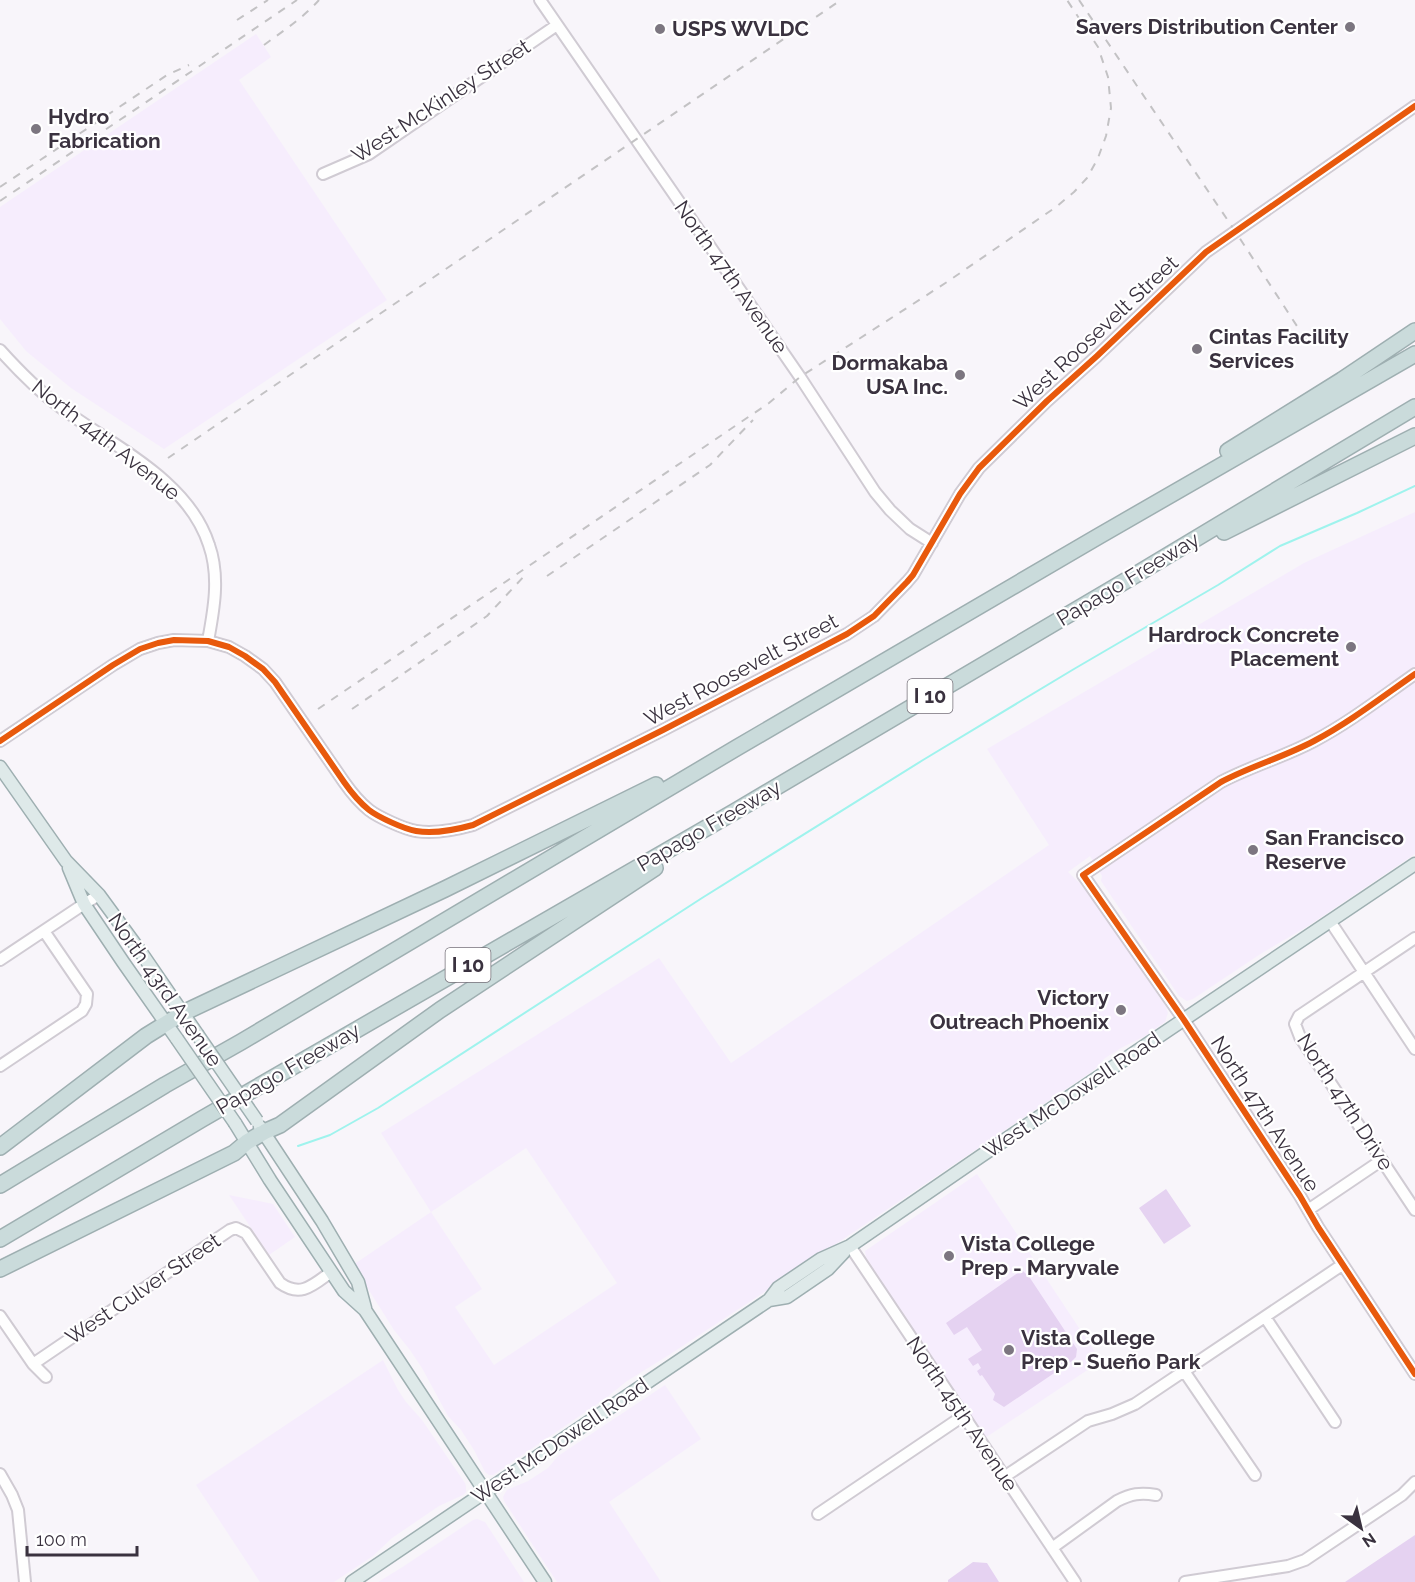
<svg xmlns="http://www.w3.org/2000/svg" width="1415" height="1582" font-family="Raleway,sans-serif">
<rect width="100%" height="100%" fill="#f8f5fa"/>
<path fill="#f6edfd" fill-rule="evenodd" d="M256 34 271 57 239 80 387 300 164 449 71 388 26 351 0 319V207Z
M1415 512V854L1308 926 1262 953 1193 999 1187 1001 1179 996 1101 881 1102 876 1090 856 1068 872 1090 893 1166 1007 1168 1013 1165 1022 1145 1036 1121 1048 1105 1058 1094 1070 775 1285 669 1355 627 1381 606 1398 493 1475H489L485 1472 474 1450 461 1430 448 1416 422 1368 410 1350 394 1330 353 1265 431 1212 381 1133 659 958 731 1063 1049 845 987 749 1304 563ZM526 1148 617 1283 494 1365 455 1307 482 1289 431 1212Z
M977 1174 1101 1361 985 1438 918 1340 866 1257 865 1251Z
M229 1195 273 1204 295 1237 269 1255Z
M383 1360 398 1390 406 1402 422 1420 465 1483 466 1486V1492L463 1495 439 1506 392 1538 373 1556 334 1582H260L196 1485Z
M665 1385 701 1439 609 1502 661 1582H557L504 1501 503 1497 505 1493 507 1490 528 1481 548 1468 558 1456Z
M477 1519 485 1522 524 1582H378L401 1568 473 1520Z"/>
<path fill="#e5d2f1" d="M1166 1189 1191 1226 1164 1244 1139 1208Z
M1022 1270 1030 1278 1077 1349 1076 1357 1072 1361 1004 1407 993 1400 995 1394 982 1375 980 1376 977 1371 981 1368 978 1363 973 1366 968 1359 982 1350 967 1327 954 1335 946 1323Z
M1415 1535V1582H1345Z
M973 1562 987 1563 999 1582H948V1580Z"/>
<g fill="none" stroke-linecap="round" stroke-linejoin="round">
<path stroke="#9ff3ed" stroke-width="2" d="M298 1146 330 1135 378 1108 702 898 923 760 1074 669 1218 585 1280 546 1357 513 1415 486"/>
<g stroke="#d0cbd3" stroke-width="14">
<path id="minor" d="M540 0 800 377 875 492 890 510 910 529 932 543
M323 174 369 154 557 25
M0 350C18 370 39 391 60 407 112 446 188 479 209 545 220 576 214 609 208 641
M1415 674C1382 697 1350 722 1314 741 1284 757 1251 766 1221 782L1083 875 1184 1020 1300 1196 1318 1227 1415 1374
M0 741 113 665 140 649 158 643 174 640 208 641 229 647 245 656 263 669 275 682 344 782C351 792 359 802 369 810 378 817 404 829 416 831 435 834 455 830 473 825L663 730 847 634 874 616 907 582 913 575 960 494 979 468 1047 401 1097 356 1206 252 1415 106
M1330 921 1415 1049
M1415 938 1299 1016 1295 1024 1300 1037 1415 1210
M0 960 84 904 99 895
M0 1066 82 1011 86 1004 87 994 44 931
M1308 1210 1382 1160
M850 1246 1075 1582
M0 1316 33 1364 46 1377
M1265 1317 1335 1422
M33 1364 230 1230 236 1228 246 1233 280 1283C301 1298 313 1285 331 1272
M1184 1371 1255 1475
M0 1474 12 1495 18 1510 25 1582
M1004 1477 1088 1421 1112 1414 1135 1404 1342 1265
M818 1514 963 1416
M1052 1548 1117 1501C1131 1494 1140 1492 1156 1495
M1185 1582 1288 1566 1305 1560 1402 1495 1415 1482"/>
</g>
<g stroke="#9eafb1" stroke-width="15">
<path id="major" d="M0 767 66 861 99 895 140 951 197 1034
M69 868 84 904 123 962 177 1039
M235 1123 270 1180 344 1291 365 1310 545 1582
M260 1127 322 1221 358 1282 365 1308
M769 1300 787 1297 828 1269 844 1252
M352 1582 769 1300 778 1288 821 1259 850 1246 981 1156 1415 864"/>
</g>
<g stroke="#9eafb1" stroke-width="18">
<path id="highway" d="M1228 451 1342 380 1415 331
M1224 532 1415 436
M0 1147 146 1036 183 1013 445 889 656 785
M0 1185 165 1085 241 1042 738 747 1099 536 1415 354
M0 1239 202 1119 734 812 1127 580 1415 407
M0 1269 234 1153 247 1142 264 1132 280 1125 440 1010 655 868"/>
</g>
<use href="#minor" stroke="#fefefe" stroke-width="10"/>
<use href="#major" stroke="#dee9e9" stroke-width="12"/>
<use href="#highway" stroke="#cadbdb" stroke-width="15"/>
<path stroke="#c3c2c4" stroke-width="2" stroke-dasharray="8 8" stroke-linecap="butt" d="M1079 0 1235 231 1308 343
M237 20 268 0
M264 45C283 31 303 18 319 0
M0 187 167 75 189 65
M0 201 297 0
M168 458 841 0
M547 576 710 465 753 420
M318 709 769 403 800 377 947 282 1056 207 1074 192 1087 178 1098 158 1106 136 1111 108 1108 77 1098 47 1067 0
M352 709 487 616 527 573"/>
<g stroke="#9eafb1" stroke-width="15" stroke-linecap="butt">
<path id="major-bridge" d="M197 1034 257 1121
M177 1039 235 1123"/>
</g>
<use href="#major-bridge" stroke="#dee9e9" stroke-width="12"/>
<g stroke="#fff" stroke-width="10">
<path id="cycleway" d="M1415 674C1382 697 1350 722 1314 741 1284 757 1251 766 1221 782L1083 875 1184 1020 1300 1196 1318 1227 1415 1374
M0 741 113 665 140 649 158 643 174 640 208 641 229 647 245 656 263 669 275 682 344 782C351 792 359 802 369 810 378 817 404 829 416 831 435 834 455 830 473 825L663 730 847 634 874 616 907 582 913 575 960 494 979 468 1047 401 1097 356 1206 252 1415 106"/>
</g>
<use href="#cycleway" stroke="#e8590c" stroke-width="6"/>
</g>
<g fill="#7c7680" stroke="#fff" stroke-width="2">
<circle cx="1350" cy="27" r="6"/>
<circle cx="660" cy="29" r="6"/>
<circle cx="36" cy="129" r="6"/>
<circle cx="1197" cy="349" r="6"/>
<circle cx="960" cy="375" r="6"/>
<circle cx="1351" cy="647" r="6"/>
<circle cx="1253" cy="850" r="6"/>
<circle cx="1121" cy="1010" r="6"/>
<circle cx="949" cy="1256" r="6"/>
<circle cx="1009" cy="1350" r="6"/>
</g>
<g text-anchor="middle" stroke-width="4.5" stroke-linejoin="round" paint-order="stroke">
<g fill="#fff" stroke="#757079" stroke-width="1.5">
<rect x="907.5" y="679" width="45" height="34" rx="4.5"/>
<rect x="445.5" y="948" width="45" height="34" rx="4.5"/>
</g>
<g font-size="20" font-weight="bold" fill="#3a323f">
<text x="930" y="703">I 10</text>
<text x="468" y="972">I 10</text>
</g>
<g font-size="21" font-weight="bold" fill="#3a323f" stroke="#fff" text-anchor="start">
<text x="1338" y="34" text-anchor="end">Savers Distribution Center</text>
<text x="672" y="36">USPS WVLDC</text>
<text x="48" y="124">Hydro<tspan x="48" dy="24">Fabrication</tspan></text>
<text x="1209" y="344">Cintas Facility<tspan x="1209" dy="24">Services</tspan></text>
<text x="948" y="370" text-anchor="end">Dormakaba<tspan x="948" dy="24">USA Inc.</tspan></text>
<text x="1339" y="642" text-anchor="end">Hardrock Concrete<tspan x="1339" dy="24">Placement</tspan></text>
<text x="1265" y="845">San Francisco<tspan x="1265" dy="24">Reserve</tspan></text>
<text x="1109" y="1005" text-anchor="end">Victory<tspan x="1109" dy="24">Outreach Phoenix</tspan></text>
<text x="961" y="1251">Vista College<tspan x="961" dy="24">Prep - Maryvale</tspan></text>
<text x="1021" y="1345">Vista College<tspan x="1021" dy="24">Prep - Sueño Park</tspan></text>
</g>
<g font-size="21" fill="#3a323f" stroke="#fff">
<text transform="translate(441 101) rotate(-33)" y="7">West McKinley Street</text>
<text transform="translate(731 277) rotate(55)" y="7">North 47th Avenue</text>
<text transform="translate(1096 333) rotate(-43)" y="7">West Roosevelt Street</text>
<text transform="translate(106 440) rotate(38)" y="7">North 44th Avenue</text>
<text transform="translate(1128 579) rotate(-31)" y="7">Papago Freeway</text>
<text transform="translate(741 670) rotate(-28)" y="7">West Roosevelt Street</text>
<text transform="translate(709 826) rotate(-30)" y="7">Papago Freeway</text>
<text transform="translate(165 990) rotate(55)" y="7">North 43rd Avenue</text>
<text transform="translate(288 1069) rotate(-30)" y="7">Papago Freeway</text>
<text transform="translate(1072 1095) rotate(-34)" y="7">West McDowell Road</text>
<text transform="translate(1345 1102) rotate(57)" y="7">North 47th Drive</text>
<text transform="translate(1265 1114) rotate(57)" y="7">North 47th Avenue</text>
<text transform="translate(143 1289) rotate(-34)" y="7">West Culver Street</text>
<text transform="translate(962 1414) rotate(56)" y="7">North 45th Avenue</text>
<text transform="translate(560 1441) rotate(-34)" y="7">West McDowell Road</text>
</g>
</g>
<g transform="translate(1361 1528) rotate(146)" stroke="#ffffff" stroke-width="4.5" paint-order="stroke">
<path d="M0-4.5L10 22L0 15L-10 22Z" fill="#3a323f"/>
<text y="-9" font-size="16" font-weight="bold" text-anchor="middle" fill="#3a323f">N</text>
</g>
<path d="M27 1546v9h110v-9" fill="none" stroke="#3a323f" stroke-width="3"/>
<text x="36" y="1546" font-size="18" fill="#3a323f" stroke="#ffffff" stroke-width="4.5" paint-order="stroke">100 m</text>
</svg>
